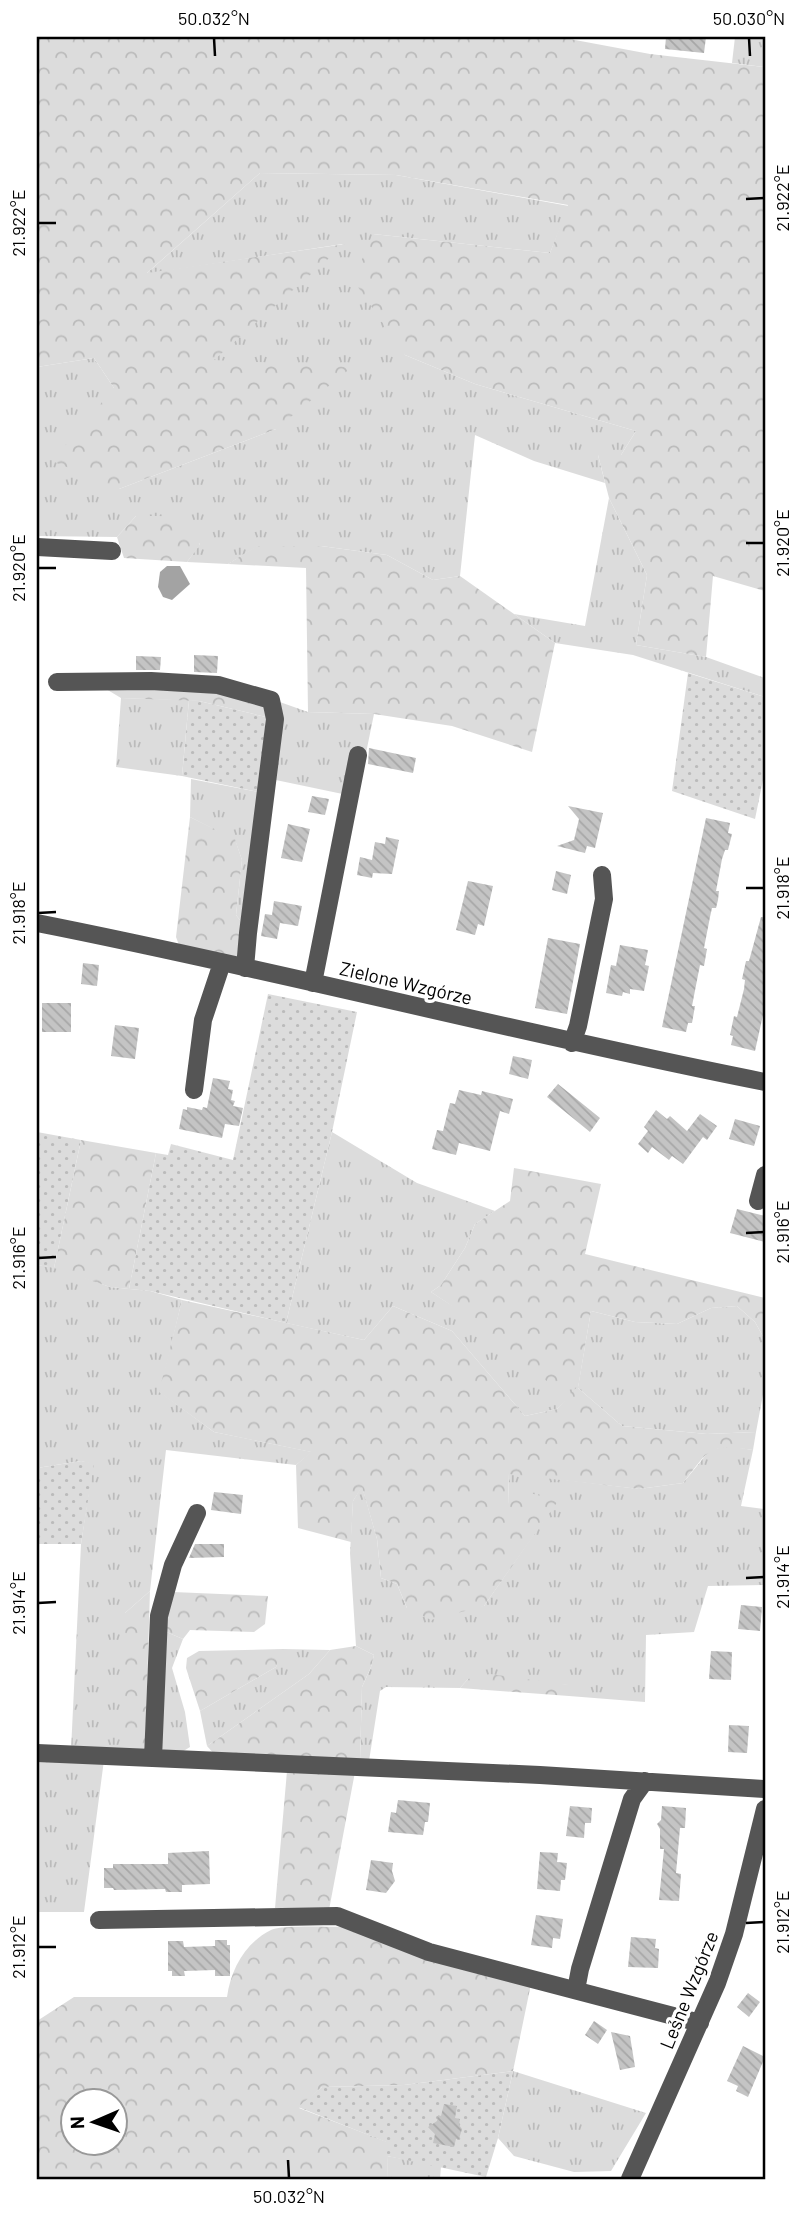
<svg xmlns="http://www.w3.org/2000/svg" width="802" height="2216" font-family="Barlow,sans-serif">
<defs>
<pattern id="grass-tufts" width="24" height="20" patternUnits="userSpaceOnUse" patternTransform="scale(1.75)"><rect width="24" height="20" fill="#dcdcdc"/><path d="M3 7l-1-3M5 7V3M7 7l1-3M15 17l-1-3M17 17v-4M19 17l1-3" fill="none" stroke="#bbb"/></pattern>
<pattern id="forest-crowns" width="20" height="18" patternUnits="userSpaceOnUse" patternTransform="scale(1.75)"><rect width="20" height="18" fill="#dcdcdc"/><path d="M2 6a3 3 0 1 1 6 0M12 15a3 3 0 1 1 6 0" fill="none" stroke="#bbb"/></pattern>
<pattern id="garden-dots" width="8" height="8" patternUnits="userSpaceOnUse" patternTransform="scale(1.75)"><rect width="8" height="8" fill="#dcdcdc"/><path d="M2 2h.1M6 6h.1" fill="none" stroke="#bbb" stroke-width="1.8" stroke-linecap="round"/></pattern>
<pattern id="building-back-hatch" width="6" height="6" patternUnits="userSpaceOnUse" patternTransform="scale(1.75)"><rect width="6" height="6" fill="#c4c4c4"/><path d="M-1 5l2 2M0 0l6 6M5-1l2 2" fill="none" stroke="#a7a7a7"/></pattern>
</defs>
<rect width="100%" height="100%" fill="#fff"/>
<path fill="url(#grass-tufts)" d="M735 37H765V67L732 63Z
M260 173 396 175 569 206 550 253 373 234 405 355 475 384 636 431 621 455H598L605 483 534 461 475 435 460 576 433 580 387 555 321 546H258L228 564 187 562 200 544 136 516 117 537 37 536V367L94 358 114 388 119 489 276 429 213 360 343 244 146 274Z
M609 498 647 575 636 645 706 657 765 678V697L633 655 555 643 514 614 585 626Z
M121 698 189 700 182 776 116 767Z
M277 701 308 712 374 714 357 797 271 779Z
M191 779 259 792 243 924 236 915 242 860 235 840 190 817Z
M332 1132 417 1183 495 1211 475 1224 465 1248 441 1285 431 1292 578 1387 591 1311 635 1322 677 1324 711 1308 737 1306 755 1322 765 1340V1384L756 1432 707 1434 622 1426 578 1388 557 1409 525 1416 452 1331 393 1306 364 1340 286 1323Z
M37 1265 58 1268 110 1287 150 1291 182 1300 160 1392 214 1432 312 1452 296 1465 166 1450 150 1591 125 1613V1750H71L81 1544 93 1464 81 1461 37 1468Z
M728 1446 753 1450 741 1506 765 1509V1585L708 1586 694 1632 646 1635 645 1702 569 1696 568 1685 468 1679 460 1688 386 1687 380 1691 369 1761H360L362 1687 371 1667 374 1655 356 1646 350 1553 353 1501 362 1486 377 1539 381 1578 397 1584 407 1608 484 1606 557 1501 508 1505 509 1473 639 1489 683 1483 710 1450Z
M164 1631 183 1639 172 1668 185 1712 190 1747 177 1755 160 1750Z
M282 1649 330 1650 309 1674 207 1746 200 1711 276 1667Z
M104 1760 84 1912H37V1761Z
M513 2071 646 2113 611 2171 574 2172 514 2156 498 2138Z
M387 2156 441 2166 440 2179H388Z"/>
<path fill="url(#forest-crowns)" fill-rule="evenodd" d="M37 37H559L650 54 765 67V591L713 576 706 657 636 645 647 575 609 498 598 455H621L636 431 475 384 405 355 353 280 373 234 550 253 568 205 396 175 260 173 147 273 345 244 214 360 352 367 276 429 119 489 52 461 114 388 94 358 37 367Z
M136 516H160L184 520 200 545 187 562 124 558 117 537Z
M257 546H321L387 555 433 580 460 576 555 643 532 752 452 726 374 714 308 712 306 568 228 564Z
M101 686 220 691 264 704 266 717 199 701 121 698Z
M190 817 235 839 242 860 236 915 243 924 238 958 179 945 176 937Z
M81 1140 156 1153 129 1289 110 1287 54 1268Z
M514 1168 601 1184 585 1254 765 1298V1340L755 1322 737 1306 711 1308 677 1324 635 1322 591 1311 578 1388 622 1426 707 1434 756 1432 753 1450C707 1444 710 1449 683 1483L639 1489 509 1474 508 1504 527 1492 558 1501 484 1606 431 1620 407 1608 397 1584 381 1578 377 1539 362 1487 353 1501 351 1542 298 1528 296 1465 311 1452 214 1432 159 1392 182 1300 364 1340 393 1306 452 1331 525 1416 557 1409 577 1387 553 1386 449 1304 431 1292 441 1285 465 1248 475 1224 510 1201Z
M150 1591 145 1750H125V1613Z
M173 1592 268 1596 265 1624 254 1632 190 1630 183 1639 164 1631Z
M356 1646 374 1655 371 1667 362 1687 360 1761 215 1755 207 1746 309 1674 330 1650Z
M284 1649 276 1667 200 1711 186 1668 187 1658 199 1651Z
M490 1674 569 1685V1696L460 1688 468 1679Z
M287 1771 355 1772 329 1910 275 1908Z
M343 1927 531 1984 513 2071 404 2085 322 2087 299 2108 387 2142 388 2179H37V2021L74 1997H227C231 1969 245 1943 271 1930 281 1925 328 1927 343 1927ZM74 2100H116V2142H74Z"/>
<path fill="url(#garden-dots)" d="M688 673 765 697V770L755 819 672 791Z
M189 700 199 701 266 717 259 792 182 776Z
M268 994 357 1012 332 1132 286 1323 150 1291 129 1289 156 1153 168 1155 171 1144 233 1160Z
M37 1132 81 1140 54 1268 37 1265Z
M81 1461 94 1463 81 1544H37V1468Z
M513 2071 498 2138 486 2177 387 2156 386 2142 298 2107 322 2087 404 2085Z"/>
<path fill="#a3a3a3" d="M167 566H180L190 584 172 600 163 597 158 587 160 572Z"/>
<path fill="url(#building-back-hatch)" d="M666 37H706L704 53 665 49Z
M194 655 218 656 217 673 194 672Z
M136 656 161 657 160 670H136Z
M369 748 416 758 413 773 368 764Z
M312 796 329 799 325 815 308 812Z
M568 806 603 813 595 848 587 846 585 853 557 846 574 840 579 819Z
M706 818 730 823 728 833 732 834 728 850H725L722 859 716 891H719L718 900 716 908H712L710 917 704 948 707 949 704 966 700 965 698 975 692 1006H695L692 1023H688L686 1032 662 1027Z
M288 824 310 829 302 862 281 858Z
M386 837 399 840 392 874 373 873 372 878 357 875 360 857 372 860 375 842 385 844Z
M556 871 571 875 567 894 552 890Z
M468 881 493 886 484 926 478 924 475 935 456 930Z
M274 901 302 906 298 926 280 923 277 939 261 936 265 914 272 915Z
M761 917H765V1006L755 1051 731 1045 733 1036 730 1035 734 1016 737 1017 744 989 745 980 742 979 746 961H749Z
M548 938 580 944 567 1014 535 1008Z
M620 945 648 950 645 965 649 966 644 991 630 989V994L623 992 622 996 606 993 611 965 616 966Z
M83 963 99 965 97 986 81 984Z
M42 1003H71V1032H42Z
M115 1025 139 1028 135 1059 111 1056Z
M513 1056 532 1060 528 1079 509 1074Z
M213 1078 230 1081 228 1089 233 1090 231 1100 235 1101 233 1106 243 1108 239 1126 225 1124 222 1138 179 1129 183 1109 187 1110V1107L202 1110 203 1107 207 1108Z
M558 1084 600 1118 590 1132 547 1097Z
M459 1090 481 1095 482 1091 513 1099 509 1114 500 1111 490 1151 459 1143 456 1155 432 1149 437 1130 443 1131 450 1103 455 1104Z
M656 1110 667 1119 670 1116 687 1131 700 1114 717 1126 707 1140 703 1137 683 1164 672 1156 669 1160 652 1147 648 1153 638 1144 648 1131 644 1127Z
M735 1119 760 1126 754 1146 729 1139Z
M737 1209 765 1216V1242L730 1233Z
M214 1492 243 1495 241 1514 211 1510Z
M195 1544H224V1557L189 1558Z
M741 1605 762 1607 760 1631 738 1629Z
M711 1651 732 1652 731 1680 709 1679Z
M729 1725 749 1726 747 1753 728 1752Z
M398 1800 430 1803 428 1822H425L423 1835 388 1832 391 1812 396 1813Z
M570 1806 592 1808 591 1823H585L584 1838 566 1836Z
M662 1806 686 1808 685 1828H680L676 1873 681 1874 679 1901 659 1900 664 1849H660V1829L657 1824 661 1820Z
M209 1851 210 1884 182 1885V1892H166L165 1889 114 1890 113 1888H104V1868H113V1864H168V1853Z
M540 1852 558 1853 557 1862 567 1863 565 1880H561L560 1891 537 1889Z
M371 1860 393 1863 392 1871 395 1881 386 1893 366 1890Z
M536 1915 563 1919 560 1939 553 1938 552 1948 531 1945Z
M631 1937 656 1939 655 1948 659 1949 658 1968 628 1967Z
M215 1940H227V1945H230V1976H215V1970L184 1971 185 1976H172V1971H168V1941H183L184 1947 215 1946Z
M748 1993 760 2002 749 2017 737 2007Z
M594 2021 607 2030 598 2044 585 2035Z
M611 2032 630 2036 635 2067 620 2070Z
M743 2046 765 2057 748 2097 736 2091 738 2086 727 2081Z
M444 2104 457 2106 455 2118 460 2119 459 2125 462 2129 459 2139H456L454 2147 433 2143 435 2134 428 2127 437 2121 438 2115 441 2116Z"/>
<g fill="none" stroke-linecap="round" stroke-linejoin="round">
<path stroke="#555" stroke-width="18" d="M37 547 112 551
M57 682 151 681 218 685 271 700 275 719 248 933 245 968
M37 923C281 971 521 1034 765 1082
M313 983 358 755
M572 1043 578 1026 604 899 602 875
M194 1090 203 1020 222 963
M758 1201 765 1175
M37 1753 540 1775 765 1789
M153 1758 159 1616 173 1565 197 1513
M99 1920 337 1916 429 1952 700 2023
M576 1990 580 1969 632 1799 645 1781
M630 2179 717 1983 734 1934 765 1809"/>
</g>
<path fill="none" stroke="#000" stroke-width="2.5" d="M214 38 215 56M749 38 750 56M746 199 764 198M38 223H56M746 543H764M38 568H56M746 888H764M38 913 56 912M746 1233 764 1232M38 1258 56 1257M746 1578 764 1577M38 1603 56 1602M746 1923 764 1922M38 1947H56M288 2160 289 2178"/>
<g text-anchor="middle" stroke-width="7" stroke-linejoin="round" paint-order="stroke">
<g font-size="19" fill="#000" stroke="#fff">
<text transform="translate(406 983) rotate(13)" y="7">Zielone Wzgórze</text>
<text transform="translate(689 1990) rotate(-68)" y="7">Leśne Wzgórze</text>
</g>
</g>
<rect width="802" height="2216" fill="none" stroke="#ffffff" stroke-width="77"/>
<g transform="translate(94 2122) rotate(268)"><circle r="33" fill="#ffffff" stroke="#999999" stroke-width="2"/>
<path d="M0-5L12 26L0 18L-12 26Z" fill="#000000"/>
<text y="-10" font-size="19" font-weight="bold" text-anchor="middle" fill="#000000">N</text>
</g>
<rect x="38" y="38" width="726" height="2140" fill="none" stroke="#000" stroke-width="2.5"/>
<g font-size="18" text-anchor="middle" fill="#000">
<text x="214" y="25">50.032°N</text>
<text x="749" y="25">50.030°N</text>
<text transform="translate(783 198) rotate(-90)" y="6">21.922°E</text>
<text transform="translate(19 223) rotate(-90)" y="6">21.922°E</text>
<text transform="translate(783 543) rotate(-90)" y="6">21.920°E</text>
<text transform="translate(19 568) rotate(-90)" y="6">21.920°E</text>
<text transform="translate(783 888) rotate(-90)" y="6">21.918°E</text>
<text transform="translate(19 913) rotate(-90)" y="6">21.918°E</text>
<text transform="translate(783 1232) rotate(-90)" y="6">21.916°E</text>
<text transform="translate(19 1258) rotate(-90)" y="6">21.916°E</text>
<text transform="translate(783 1577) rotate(-90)" y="6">21.914°E</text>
<text transform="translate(19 1603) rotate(-90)" y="6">21.914°E</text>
<text transform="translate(783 1922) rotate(-90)" y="6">21.912°E</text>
<text transform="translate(19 1947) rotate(-90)" y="6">21.912°E</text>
<text x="289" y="2203">50.032°N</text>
</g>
</svg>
